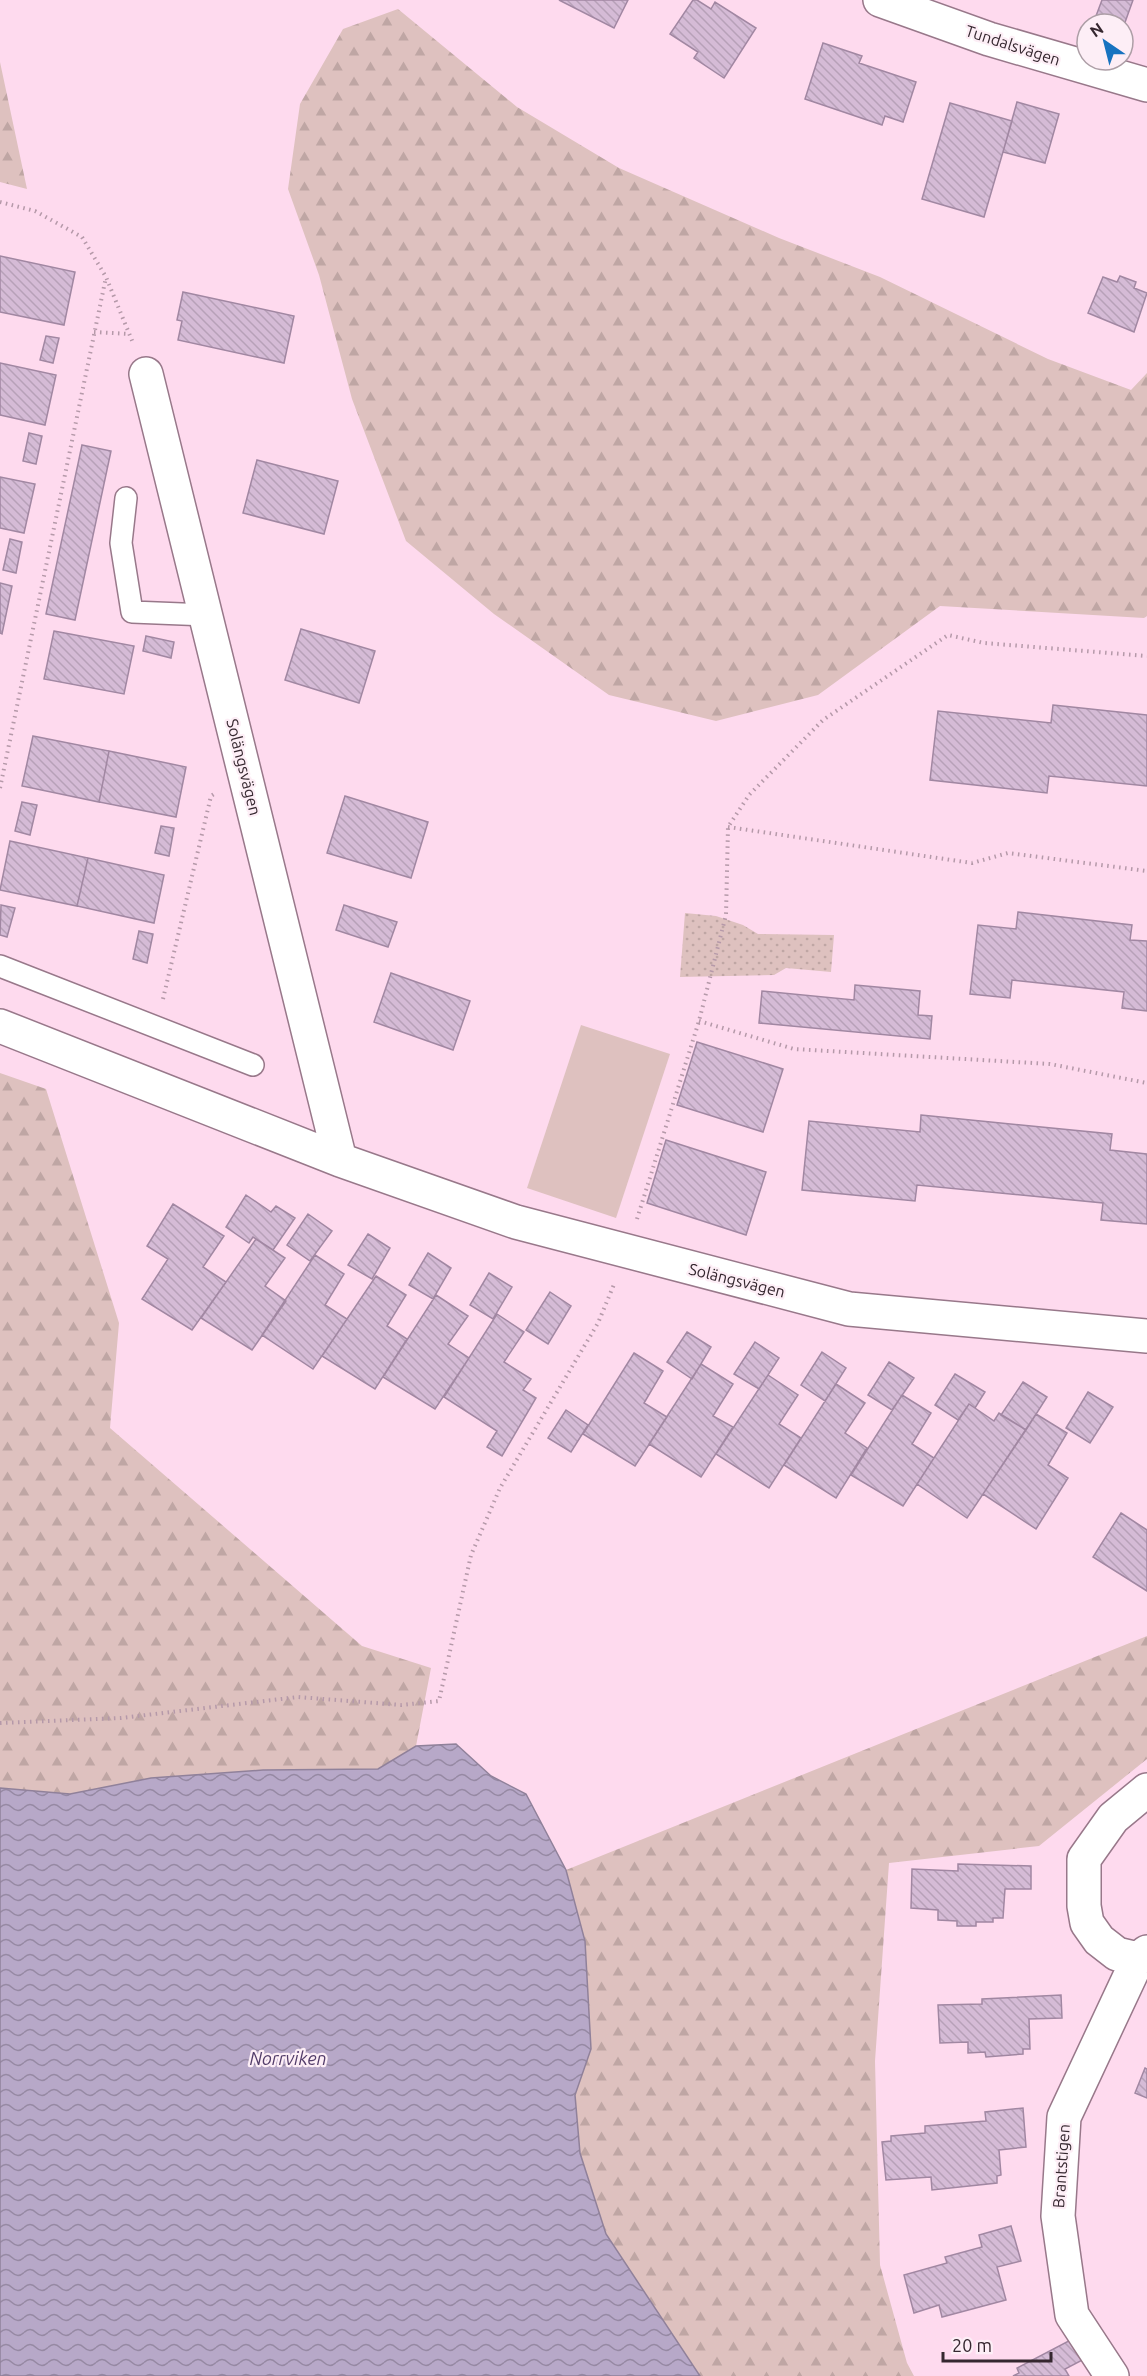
<svg xmlns="http://www.w3.org/2000/svg" width="1147" height="2376" font-family="Ubuntu,sans-serif">
<defs>
<pattern id="green-dots" width="8" height="8" patternUnits="userSpaceOnUse" patternTransform="scale(1.5)"><rect width="8" height="8" fill="#dec1bf"/><path d="M2 2h.1M6 6h.1" fill="none" stroke="#bfa6a4" stroke-width="1.8" stroke-linecap="round"/></pattern>
<pattern id="forest-firs" width="22" height="20" patternUnits="userSpaceOnUse" patternTransform="scale(1.5)"><rect width="22" height="20" fill="#dec1bf"/><path d="M5 1l3.5 6h-7zM16 11l3.5 6h-7z" fill="#bfa6a4"/></pattern>
<pattern id="water-waves" width="16" height="10" patternUnits="userSpaceOnUse" patternTransform="scale(1.5)"><rect width="16" height="10" fill="#b7a8c8"/><path d="M0 5q4-4 8 0t8 0" fill="none" stroke="#9689a3"/></pattern>
<pattern id="building-back-hatch" width="6" height="6" patternUnits="userSpaceOnUse" patternTransform="scale(1.5)"><rect width="6" height="6" fill="#d5bbd6"/><path d="M-1 5l2 2M0 0l6 6M5-1l2 2" fill="none" stroke="#b7a1b8"/></pattern>
</defs>
<rect width="100%" height="100%" fill="#fedaee"/>
<path fill="url(#green-dots)" d="M685 913 716 916 743 925 758 934 834 935 831 972 786 968 774 975 680 977Z"/>
<path fill="url(#forest-firs)" d="M398 9 517 107 619 168 779 238 880 277 1048 359 1131 390 1147 373V616L1144 618 940 606 818 695 716 721 609 695 494 614 406 541 352 399 319 275 288 189 300 104 343 29Z
M0 62 27 189 0 182Z
M0 1073 46 1089 119 1323 110 1428 362 1646 431 1668 416 1746 378 1769 263 1770 151 1778 70 1794 0 1788Z
M1147 1636V1759L1039 1846 889 1863 875 2061 880 2265 907 2363 914 2376H700L606 2234 580 2153 575 2095 591 2049 585 1941 566 1870Z"/>
<path fill="#dec1bf" d="M581 1025 670 1054 616 1218 527 1188Z"/>
<path fill="url(#water-waves)" stroke="#90819a" stroke-width="1.5" d="M456 1744 491 1776 526 1794 566 1870 585 1941 591 2049 575 2095 580 2153 606 2234 700 2376H0V1788L70 1794 151 1778 263 1770 378 1769 416 1746Z"/>
<path fill="url(#building-back-hatch)" stroke="#a187a2" stroke-width="1.5" d="M559 0H628L614 28Z
M693 0H697L711 9 715 2 756 28 724 78 694 58 698 52 670 34Z
M1102 0H1133L1123 28V24H1093Z
M823 43 862 56 859 63 916 82 903 122 885 116 882 125 805 99Z
M1017 102 1059 114 1045 163 1003 152Z
M950 103 1012 121 984 217 922 199Z
M0 256 75 272 64 325 0 312Z
M1120 276 1136 282 1134 288 1147 293 1134 332 1088 313 1103 277 1117 282Z
M183 292 294 316 284 363 178 340 182 321 177 320Z
M46 336 59 338 53 363 40 360Z
M0 363 56 375 45 425 0 415Z
M29 433 42 436 36 464 23 461Z
M82 445 111 451 75 620 46 614Z
M257 460 338 481 324 534 243 513Z
M0 477 35 484 24 533 0 528Z
M10 539 22 542 16 573 3 570Z
M0 583 12 586 2 634 0 633Z
M301 629 375 651 359 703 285 680Z
M54 631 134 646 124 694 44 679Z
M146 636 174 642 171 658 143 651Z
M1053 705 1147 715V786L1049 776 1047 793 930 780 938 711 1051 723Z
M33 736 109 751 99 802 22 786Z
M109 751 186 767 176 817 99 802Z
M345 796 428 822 411 878 327 853Z
M22 802 37 805 30 835 15 831Z
M161 826 174 828 169 856 155 853Z
M10 841 88 858 77 906 0 890Z
M88 858 164 875 154 923 77 906Z
M1 905 15 908 7 937 0 935Z
M344 905 397 922 388 947 336 930Z
M1018 912 1132 925 1130 940 1147 941V1011L1122 1008 1124 992 1012 980 1010 998 970 994 978 925 1016 929Z
M139 931 153 934 147 963 133 959Z
M391 973 470 1001 453 1050 374 1022Z
M855 985 920 991 918 1015 932 1016 930 1039 759 1023 762 991 854 1000Z
M697 1042 783 1069 763 1132 677 1105Z
M921 1115 1112 1134 1110 1150 1147 1154V1224L1101 1220 1103 1203 917 1185 915 1201 802 1190 809 1121 920 1132Z
M666 1140 766 1172 746 1235 647 1203Z
M246 1195 271 1212 276 1206 295 1218 273 1250 253 1237 249 1243 226 1227Z
M173 1204 224 1236 203 1267 226 1282 192 1330 142 1299 168 1259 147 1246Z
M308 1214 332 1231 310 1261 287 1245Z
M368 1234 390 1248 372 1279 348 1265Z
M256 1239 285 1258 265 1286 286 1301 252 1350 201 1318Z
M428 1253 451 1268 433 1299 409 1285Z
M315 1255 344 1274 325 1305 347 1319 313 1369 262 1335Z
M489 1273 512 1287 493 1319 470 1305Z
M376 1276 406 1295 387 1326 407 1339 375 1389 322 1356Z
M550 1292 571 1306 548 1344 526 1330Z
M436 1295 468 1316 448 1344 469 1358 435 1409 383 1377Z
M497 1314 524 1332 504 1362 531 1379 523 1390 536 1398 502 1456 487 1447 497 1431 444 1397Z
M687 1332 711 1347 692 1379 667 1362Z
M755 1342 779 1358 759 1389 734 1374Z
M822 1352 846 1368 825 1401 801 1385Z
M634 1353 663 1371 644 1403 667 1417 635 1466 583 1434Z
M889 1362 914 1378 892 1410 868 1395Z
M701 1364 733 1384 713 1416 733 1427 701 1477 649 1444Z
M955 1374 985 1392 975 1408 969 1404 958 1420 935 1405Z
M768 1375 798 1395 779 1424 801 1438 769 1488 716 1454Z
M1023 1382 1047 1397 1026 1430 1001 1415Z
M836 1384 865 1403 845 1433 867 1448 836 1498 784 1465Z
M1088 1392 1113 1407 1090 1443 1066 1428Z
M902 1395 931 1413 912 1444 934 1458 903 1506 851 1475Z
M969 1404 994 1421 999 1413 1026 1430 967 1518 917 1484Z
M566 1410 588 1425 571 1452 548 1438Z
M1036 1414 1067 1433 1048 1465 1068 1478 1036 1529 983 1494Z
M1121 1513 1147 1530V1591L1093 1557Z
M958 1864 1031 1866V1889H1005L1003 1918H993V1922H976V1926H957V1921L938 1920V1910L911 1908 912 1869 958 1871Z
M1061 1995 1062 2018 1029 2019 1030 2049H1023V2054L986 2057 985 2052 968 2053V2042L940 2043 938 2005 982 2004V1999Z
M1145 2068 1147 2069V2098L1135 2093Z
M1023 2108 1026 2147 999 2150 1001 2175 997 2176V2183L932 2190 931 2177 886 2180 882 2142 891 2141V2136L925 2133V2126L986 2121 985 2112Z
M1011 2226 1021 2261 997 2267 1006 2300 942 2317 939 2305 914 2313 904 2275 947 2263 945 2257 982 2247 979 2235Z
M1082 2334 1092 2355 1065 2369 1069 2376H1013L1019 2373 1017 2368Z"/>
<g fill="none" stroke-linecap="round" stroke-linejoin="round">
<g stroke="#98788a" stroke-width="24">
<path id="service" d="M126 498 121 543 132 612 207 615
M0 966 253 1065"/>
</g>
<g stroke="#98788a" stroke-width="36">
<path id="minor" d="M880 0 989 39 1147 85
M146 374 340 1160
M0 1026 340 1160 516 1222 849 1309 1147 1336
M1147 1790 1113 1818 1084 1859V1906L1087 1923 1099 1940 1117 1954 1138 1959 1147 1952
M1112 2376 1072 2315 1058 2216 1064 2117 1138 1959"/>
</g>
<path stroke="#b599a9" stroke-width="4" stroke-dasharray="1.5 4.5" stroke-linecap="butt" d="M0 202 35 211 82 237 106 277 133 343
M94 332 129 334
M0 788 106 277
M728 827 972 863 1008 853 1147 871
M163 999 211 796 214 794
M699 1021 794 1049 1050 1064 1147 1083
M637 1219 699 1021 726 915 728 827 749 795 823 720 948 635 984 643 1147 656
M0 1723 121 1718 298 1697 401 1705 439 1701 471 1555 500 1488 598 1323 615 1282"/>
<use href="#service" stroke="#fff" stroke-width="21"/>
<use href="#minor" stroke="#fff" stroke-width="33"/>
</g>
<g text-anchor="middle" stroke-width="4.5" stroke-linejoin="round" paint-order="stroke">
<g font-size="16" fill="#35272f" stroke="#fdeef6">
<text transform="translate(1013 45) rotate(18)" y="6">Tundalsvägen</text>
<text transform="translate(244 767) rotate(76)" y="6">Solängsvägen</text>
<text transform="translate(737 1280) rotate(14)" y="6">Solängsvägen</text>
<text transform="translate(1061 2166) rotate(-86)" y="6">Brantstigen</text>
</g>
<g font-size="18" font-style="italic" fill="#533d6a" stroke="#fdeef6">
<text x="288" y="2065">Norrviken</text>
</g>
</g>
<g transform="translate(1105 42) rotate(325)"><circle r="28" fill="#fdeef6" stroke="#ad9ea6" stroke-width="1.5"/>
<path d="M0-4.5L10 22L0 15L-10 22Z" fill="#1773c0"/>
<text y="-9" font-size="16" font-weight="bold" text-anchor="middle" fill="#35272f">N</text>
</g>
<path d="M943 2352v9h108v-9" fill="none" stroke="#35272f" stroke-width="3"/>
<text x="952" y="2352" font-size="18" fill="#35272f" stroke="#fdeef6" stroke-width="4.5" paint-order="stroke">20 m</text>
</svg>
